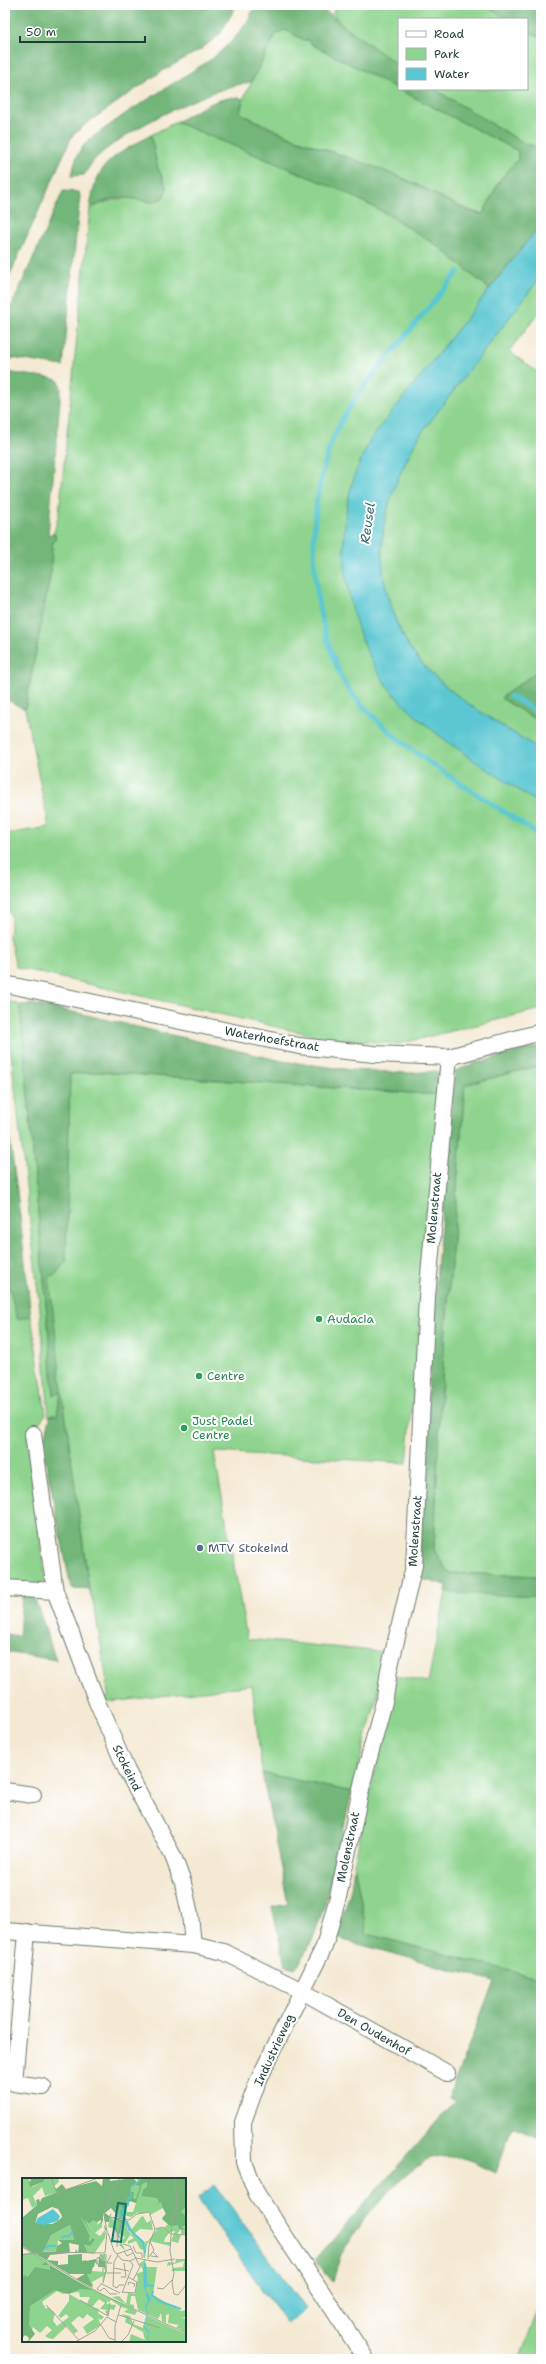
<svg xmlns="http://www.w3.org/2000/svg" width="546" height="2364" font-family="'Shantell Sans',sans-serif">
<rect width="100%" height="100%" fill="#fff"/>
<filter id="ink" filterUnits="userSpaceOnUse"><feTurbulence type="fractalNoise" baseFrequency=".025" numOctaves="2"/><feDisplacementMap in="SourceGraphic" scale="8" xChannelSelector="R" yChannelSelector="G"/><feConvolveMatrix kernelMatrix="1 2 1 2 8 2 1 2 1" color-interpolation-filters="sRGB"/></filter>
<filter id="wash" filterUnits="userSpaceOnUse"><feTurbulence type="fractalNoise" baseFrequency=".012" numOctaves="4" result="noise"/><feDisplacementMap in="SourceGraphic" scale="16" xChannelSelector="R" yChannelSelector="G"/><feGaussianBlur stdDeviation="0.9" result="paint"/><feColorMatrix in="noise" values="0 0 0 0 0 0 0 0 0 0 0 0 0 0 0 0 0 1.4 0 .05"/><feComposite in="paint" operator="in"/></filter>
<g filter="url(#wash)">
<rect width="100%" height="100%" fill="#f4ead4"/>
<path fill="#8ed48e" stroke="#568861" d="M335 5H483L508 19H399V66L339 22 333 13Z
M285 30 304 40H309L311 44 518 151V159L500 180 483 214 468 210 407 180 358 161 291 137 240 113 243 99 276 34Z
M527 30 541 38V146L527 145 434 89H527Z
M176 122 345 192 387 214 441 248 489 289 349 497 345 528 348 589 420 719 541 805V1009L399 1044 325 1038 31 971 16 967 9 937 11 918 5 892V834L49 827 25 709 51 571 52 545 56 537 54 533 59 513 90 208C115 198 127 195 153 203L167 188 157 166 151 135Z
M541 276V310L509 351 541 375V668L501 698 541 723V750C502 725 460 703 427 669 394 636 377 578 383 532 387 498 403 465 419 436Z
M5 1000 20 1005 54 1395 49 1275 66 1262 70 1074 98 1072 440 1095 407 1463 214 1452 247 1639 385 1652 377 1696 352 1792 262 1773 252 1685 103 1703 109 1694 95 1610 89 1589 62 1392 57 1415H51L49 1417 41 1319Z
M541 1065V1576L448 1573 434 1550 440 1405 465 1084Z
M5 1270 17 1318 31 1316 46 1414 27 1438 46 1583 5 1582Z
M446 1592 541 1597V1979L367 1934 366 1931 354 1864 396 1676 428 1682Z
M541 2303V2359H519Z"/>
<path fill="#72b679" stroke="#487a56" d="M5 5H237L220 34 200 50 162 71 87 123 72 136 5 286Z
M255 5C282 5 322 0 339 22L399 66V89H434L527 145 541 146V224L489 289 441 248 387 214 345 192 176 122C194 113 222 92 243 99L240 113C294 145 357 156 413 183 427 190 469 215 483 214L500 180 518 159V151L311 44 309 40H304L285 30 276 34 251 82C210 88 126 129 96 158 91 163 88 169 84 175L71 176 77 156 86 142 125 114 213 58 231 42 247 23Z
M483 5H541V38L527 30V19H508Z
M151 135 157 166 167 188 163 198C152 206 132 196 117 198 108 199 98 205 90 208 96 161 113 157 151 135Z
M63 191 79 192 80 196 63 366 5 357V321Z
M5 372 51 378 59 381 61 389 48 535 54 533 56 537 52 545 51 571 25 709 9 701 5 674Z
M541 668V723L501 698Z
M33 1004 87 1015 282 1061 352 1070 410 1073 435 1071 440 1073V1095L98 1072 70 1074 66 1262 55 1275 49 1276 62 1390 89 1589 71 1588 41 1438 46 1434 51 1415H57L61 1391 54 1395 20 1005Z
M541 1046V1065L465 1085 440 1405 434 1550 449 1573 541 1576V1597L453 1593 446 1592 447 1585 418 1578 432 1324 455 1071 472 1064Z
M5 1105 17 1191 31 1316 17 1319 5 1270Z
M22 1595 34 1596 56 1660 5 1652V1634L19 1636Z
M262 1773 352 1792C342 1832 323 1941 295 1968L285 1965 272 1907 288 1904Z
M354 1864 367 1934 541 1979V2139L512 2127 496 2173C477 2164 456 2153 435 2158 406 2164 351 2232 340 2258 337 2266 335 2274 333 2282L315 2260 455 2101 448 2098 494 1981 336 1938 351 1889Z"/>
<path fill="#5bc7d2" stroke="#3d8283" d="M541 224V276L419 436C403 466 387 498 383 532 377 578 394 636 427 669 460 703 502 725 541 750V805C494 773 442 743 402 703 353 655 334 561 349 496 353 476 361 458 370 440Z
M215 2185 306 2309 287 2324 197 2198Z"/>
<g fill="none" stroke-linecap="round" stroke-linejoin="round">
<path stroke="#5bc7d2" stroke-width="5" d="M458 272C435 299 413 327 390 355 367 383 341 412 330 447 313 494 311 543 317 592 320 620 334 673 353 695 405 756 477 791 541 837
M510 696 541 714"/>
</g>
</g>
<g filter="url(#ink)">
<g fill="none" stroke-linecap="round" stroke-linejoin="round">
<g stroke="#6a7a6c" stroke-width="18">
<path id="minor" d="M5 984 299 1046 374 1054 449 1057 541 1032
M33 1434 55 1591 97 1702 127 1771 173 1856 183 1883 190 1914 193 1945
M5 1588 55 1591
M5 1791 33 1795
M5 1931 193 1945 224 1952 302 1991 258 2081 243 2122 244 2162 257 2194 366 2359
M27 1932 14 2083 43 2087
M447 2073 302 1991 324 1947 338 1897 363 1780 385 1698 389 1670 414 1566 427 1297 449 1057"/>
</g>
<use href="#minor" stroke="#fff" stroke-width="16"/>
</g>
</g>
<g fill="#2e9e5b" stroke="#fff" stroke-width="1.5">
<circle cx="319" cy="1319" r="4"/>
<circle cx="199" cy="1376" r="4"/>
<circle cx="184" cy="1428" r="4"/>
</g>
<circle fill="#5c6f8a" stroke="#fff" stroke-width="1.5" cx="200" cy="1548" r="4"/>
<g text-anchor="middle" stroke-width="4" stroke-linejoin="round" paint-order="stroke">
<g font-size="12" fill="#1f3d34" stroke="#fff">
<text transform="translate(272 1039) rotate(10)" y="4">Waterhoefstraat</text>
<text transform="translate(434 1208) rotate(-85)" y="4">Molenstraat</text>
<text transform="translate(415 1531) rotate(-86)" y="4">Molenstraat</text>
<text transform="translate(127 1768) rotate(64)" y="4">Stokeind</text>
<text transform="translate(348 1847) rotate(-78)" y="4">Molenstraat</text>
<text transform="translate(374 2032) rotate(30)" y="4">Den Oudenhof</text>
<text transform="translate(274 2050) rotate(-65)" y="4">Industrieweg</text>
</g>
<g font-size="12" fill="#27864d" stroke="#fff" text-anchor="start">
<text x="327" y="1323">Audacia</text>
<text x="207" y="1380">Centre</text>
<text x="192" y="1425">Just Padel<tspan x="192" dy="14">Centre</tspan></text>
</g>
<g font-size="12" fill="#4e5e75" stroke="#fff" text-anchor="start">
<text x="208" y="1552">MTV Stokeind</text>
</g>
<g font-size="13" font-style="italic" fill="#316663" stroke="#fff">
<text transform="translate(367 523) rotate(-82)" y="5">Reusel</text>
</g>
</g>
<g transform="translate(22 2178)">
<rect width="164" height="164" fill="#f4ead4"/>
<path d="M0 0H10L11 3 6 1 10 9 21 4 20 0H36L37 4 32 8 37 14 23 18 20 9 11 18 15 27 10 30 6 20 0 22ZM114 0H164V56H159V51L155 56 159 57 156 65 149 63 153 53 148 54 143 60 142 64H148V68L128 63 125 66 123 63H126L136 50H142L146 46 140 40 144 35 141 30 128 37V34L116 36V34L109 39 102 37 104 40V42L100 34 103 40 105 51 110 57 105 43 110 51 119 39 121 38 125 45 129 42 131 52 118 51 112 56 125 66 123 80 121 79 122 72 118 71 114 63 106 66V63L112 60 108 57 103 65H100L103 72 97 67 103 59 93 53V48V51L86 49 88 39 93 43H103L93 38 96 28 103 22 105 28 101 29H105V34H111L114 25 108 23 106 25 109 11 112 6 117 5ZM44 19 76 42 75 47 80 43V49L73 55 78 58 84 53 83 60 72 76 66 75 62 66H68L66 69 73 62 67 65 68 58 59 39 71 54 62 41 67 46 71 41ZM48 47 52 62H36L35 74 21 73 29 57ZM11 74 38 95 115 133 113 137 102 134 106 131 99 129 89 122 86 125 85 121V126L94 127 92 132 88 131 86 139 83 133 86 132 78 131 83 125 77 121 70 129 77 131 76 135 82 139 79 142 76 140 79 147 65 156 61 149 72 141 65 136 61 141 57 138 49 145 56 153 52 156 45 148 31 161 26 160 23 158 30 152 25 148 18 155 11 149 7 160 3 157 0 160V76ZM35 113 41 116 57 114 58 119H68L65 126 47 116V123L36 138 39 140 44 136 47 139 35 148 31 143 33 135 26 129 24 131 20 124ZM78 76 83 77 85 94 80 104 81 98 70 104 71 108H68L65 96 70 93 83 94V89L77 88ZM124 81 123 84 125 89H135L131 117 159 133 164 132V139L160 140 164 141V155L154 149 157 147 146 145 147 136 144 137V145L140 143 139 135 136 141 116 132 113 118H109L108 126 112 127V131L90 119 97 118 104 126 106 115 113 116 116 100 114 96 122 93 117 86ZM154 81H164V93H149L151 90 161 89 162 83 145 88 146 84 153 85ZM99 136 108 138 111 146 121 150 125 138 164 156V164H107L109 156 123 162 121 154 103 144 104 140Z" fill="#8ed48e" fill-rule="evenodd"/>
<path d="M10 0H20L22 1 21 4 8 9 6 1 8 4ZM81 0H88V3L111 0 116 5 120 0H149L148 2 150 0H164V28L159 34 164 38V47L159 49 164 52 157 51 156 47 148 48 140 41 144 36 141 30 136 34 141 30 139 24 134 27 137 24 135 20 120 18 121 12 125 9V4L120 6 114 25 108 23 103 31 98 27 94 36 89 30 83 35 87 38 90 35 88 39 103 43 101 44 99 51 104 52 105 49 104 52 99 51 100 44 94 42 93 51V41L88 39 87 44H83L81 35V43L82 47 84 50V52L78 58 83 52 81 43 79 46V42L75 44 71 42 67 46 63 42 70 55 59 39 68 58 67 64 71 60 73 62 68 68 62 66 66 75H53L54 71 56 75 57 67 47 65 48 75 28 77 25 82 36 83V87L46 86V83H41H46V77L60 76V83L64 82V77V83L74 81 75 87 73 84 72 89H76L77 79 80 82 79 83H83V77L80 76H83V92L82 89H71L69 96H65L71 110 54 101 63 96H47L12 75 32 76 11 75 0 68V40L15 27 14 22 17 21 18 24 20 20 36 14 33 12 40 6 44 11 74 3 80 8ZM115 4 114 7 118 8 114 21 111 20 112 14H108L110 8ZM30 29 36 31 39 36 40 39 36 43 30 46 13 45 16 36ZM48 47 52 62H36L40 65 35 68 34 74H21L29 57ZM23 84 70 112 58 111 47 116 33 112 8 128 7 147 13 156 6 164 7 159 3 157 0 160V100L3 97 6 99 13 89 28 92V87H20Z" fill="#72b679" fill-rule="evenodd"/>
<path d="M120 0 117 4 109 10 110 17 108 21 105 22 107 23V27L100 35 104 40 106 51 117 59 122 68 123 111 129 121 124 130 126 135 122 148 127 153 126 160 129 164 125 161 126 154 121 149 125 135 123 128 126 124 123 112 122 70 117 60 106 52 100 35 106 27 104 22 109 17 108 14 109 8ZM31 31 38 38 36 43 22 47 13 45 16 40Z" fill="#5bc7d2"/>
<path fill="none" stroke="#5bc7d2" stroke-width="2" d="M102 30 99 35 103 42M105 43 107 51 121 64 123 75M39 59 47 58 51 53M23 71 26 68H34M123 85 124 107 132 108M122 90 123 111M131 113 130 117 137 123 159 131"/>
<path fill="none" stroke="#9fa594" stroke-width="1" d="M29 0 35 15 76 0M153 0 155 29 150 43 148 73 152 95 150 105 152 116 156 117M83 41 87 39 107 42 115 36 127 34 133 51 141 49 149 56M93 48 96 58 95 69M86 55 92 73M150 56 164 57M98 59 96 58 100 43M101 66 108 68 118 89 111 102M111 68 114 75H120V80M0 69 79 116 164 155M92 73 100 82 108 83M102 73 105 78 111 75M83 75 85 54 82 35 89 14 98 0M78 76 81 79V94M95 76 109 71M0 77 18 74 83 75M89 77 85 85H90M96 77 92 84 91 108 95 110 97 107H102M129 78 136 79 131 74M78 79 75 80V86L80 87M127 79 132 72 128 64M126 81 127 67 133 51M108 83 114 80 135 84 153 81M92 90 107 93M85 95H99M99 99H104L102 85M80 105 75 111 78 113 82 110 88 116H95M81 105 84 93V76M80 106 98 115M106 107 107 104 113 106 112 109M135 110 141 111 150 102M100 114 113 115 115 104 106 99M100 115 111 87 108 83M156 117 164 107M58 122 86 138M24 127 57 162M97 137 138 150M86 138 88 125M79 147 87 160 93 162M53 164 73 153 85 139 94 144M93 164V148L99 127M99 164 106 157 112 143"/>
<path fill="#0f766e" fill-opacity="0.15" stroke="#0f766e" stroke-width="2" d="M96 25 104 26 99 64 90 63Z"/>
<rect width="164" height="164" fill="none" stroke="#1f3d34" stroke-width="2"/>
</g>
<rect width="546" height="2364" fill="none" stroke="#fff" stroke-width="20"/>
<rect x="398" y="18" width="130" height="72" fill="#ffffff" stroke="#a5b1ae"/>
<rect x="406" y="31" width="20" height="6" fill="#ffffff" stroke="#a5b1ae"/>
<text x="434" y="38" font-size="12" fill="#1f3d34">Road</text>
<rect x="406" y="48" width="20" height="12" fill="#8ed48e" stroke="#a5b1ae"/>
<text x="434" y="58" font-size="12" fill="#1f3d34">Park</text>
<rect x="406" y="68" width="20" height="12" fill="#5bc7d2" stroke="#a5b1ae"/>
<text x="434" y="78" font-size="12" fill="#1f3d34">Water</text>
<path d="M20 36v6h125v-6" fill="none" stroke="#1f3d34" stroke-width="2"/>
<text x="26" y="36" font-size="12" fill="#1f3d34" stroke="#ffffff" stroke-width="3" paint-order="stroke">50 m</text>
</svg>
